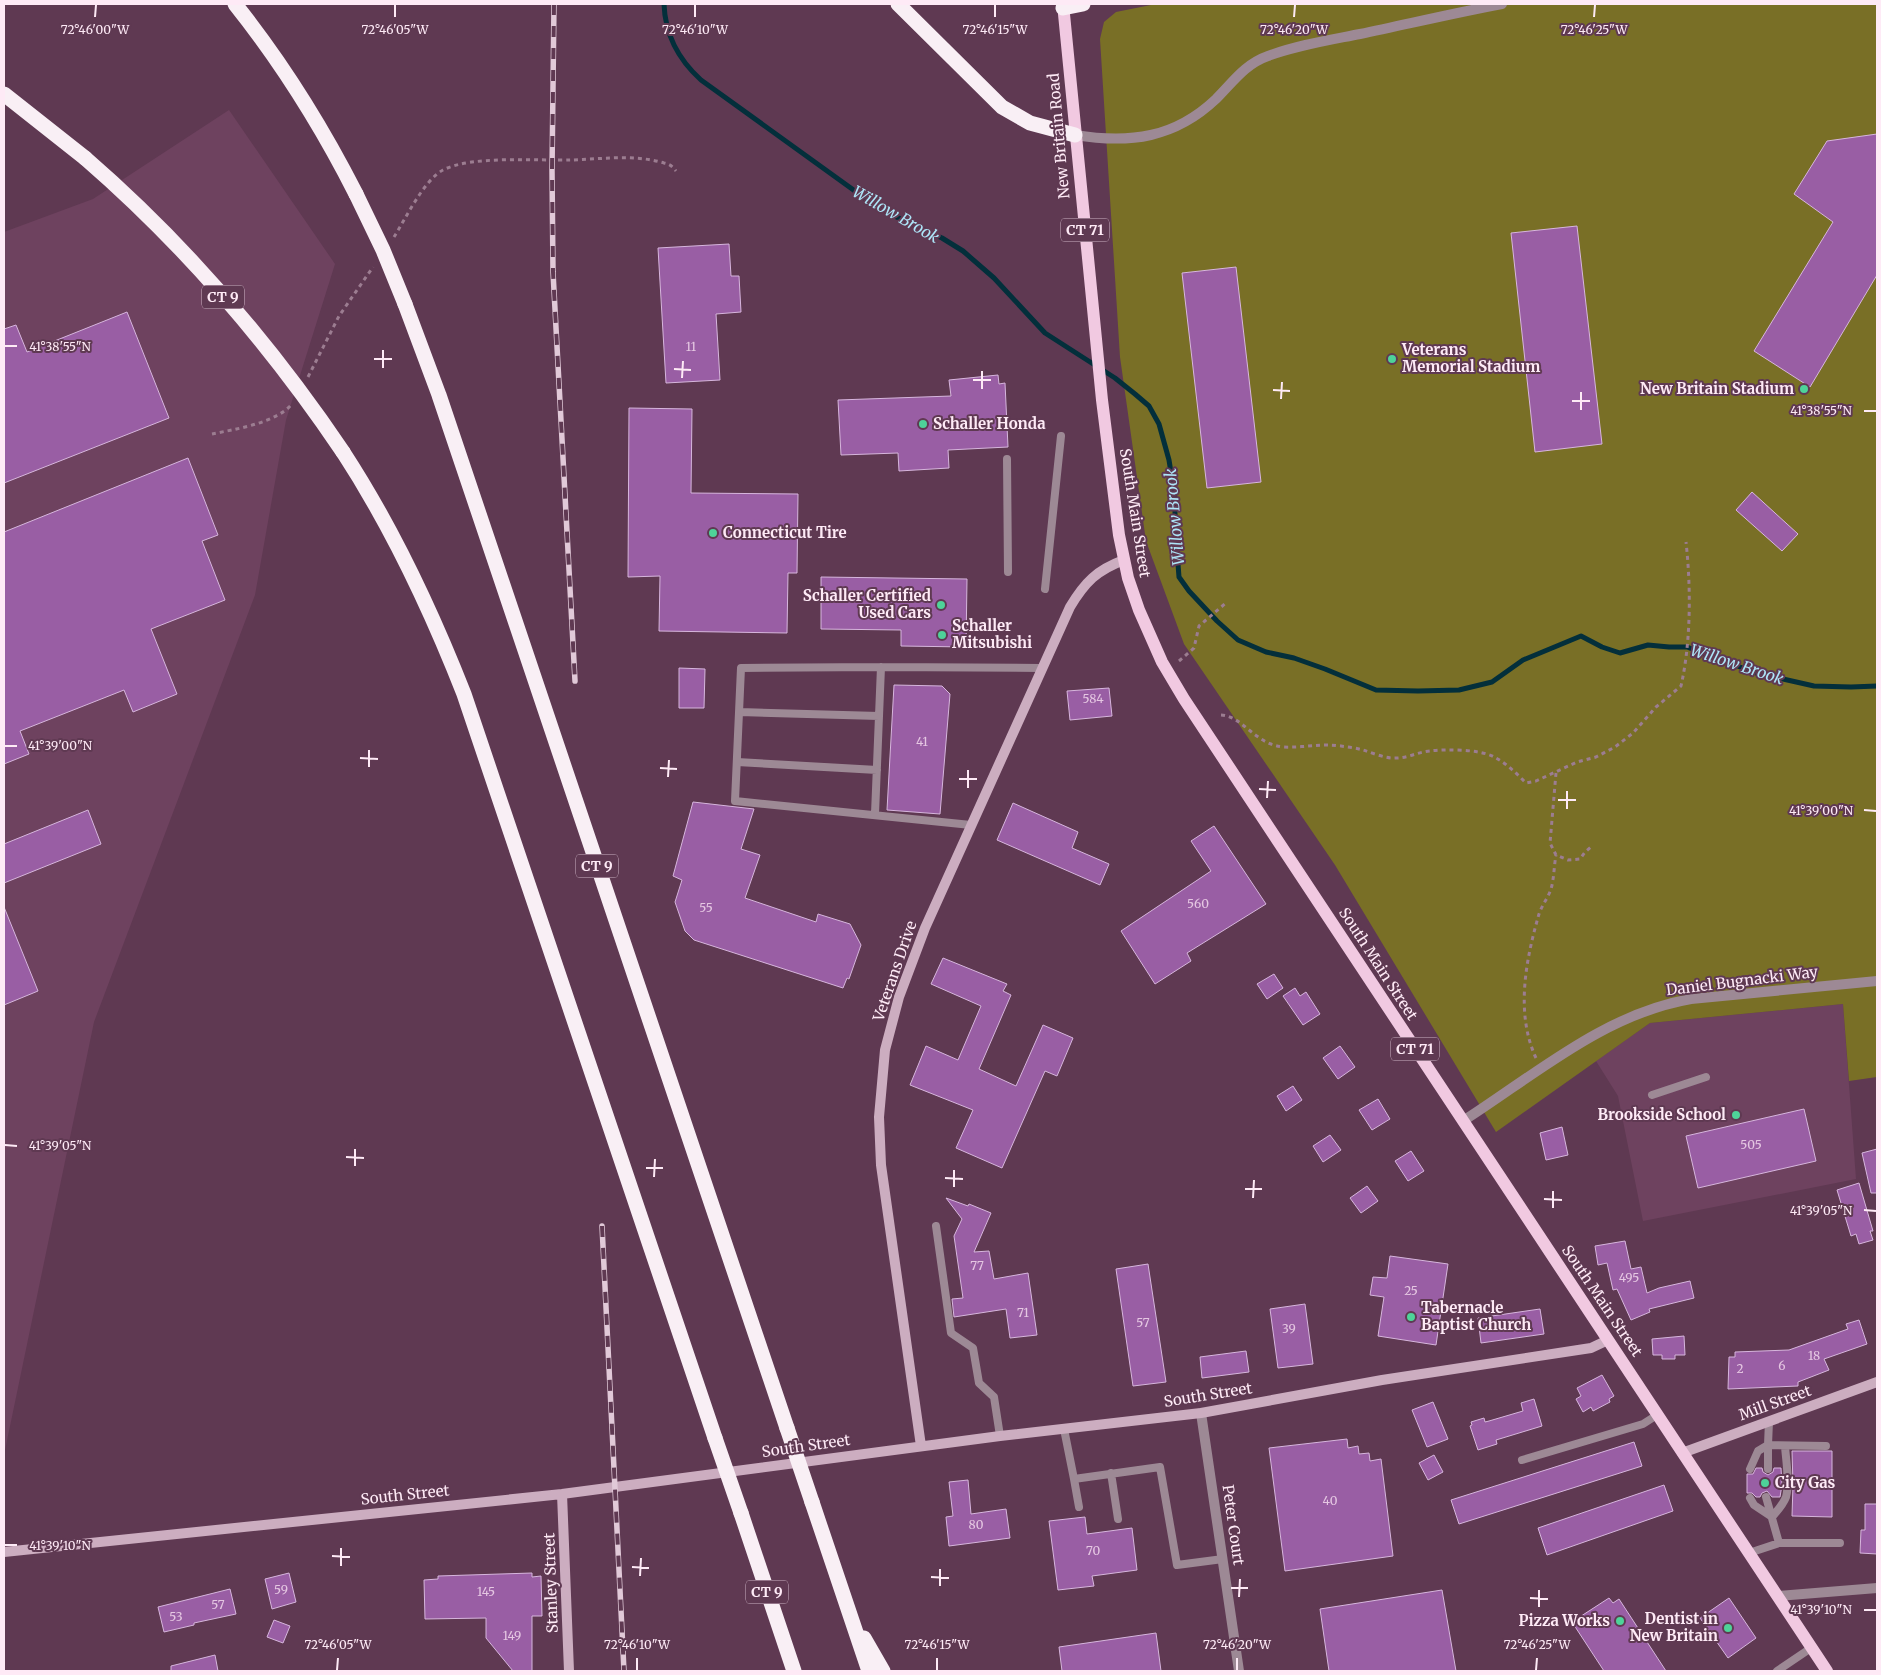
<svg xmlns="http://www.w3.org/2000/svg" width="1881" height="1675" font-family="Merriweather,serif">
<rect width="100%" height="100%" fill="#5f3952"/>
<path fill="#6e425f" d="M229 110 335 264 286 420 255 595 94 1022 4 1455V232L93 199Z
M1843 1004 1856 1179 1643 1221 1618 1096 1596 1061 1650 1023Z"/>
<path fill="#796f26" d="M1156 4H1877V1077L1849 1081 1843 1004 1650 1023 1496 1132 1335 865 1184 644 1146 541 1120 357 1100 39 1104 22 1116 12Z"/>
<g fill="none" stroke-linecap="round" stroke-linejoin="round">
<path stroke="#032f3b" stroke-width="5" d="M664 4C665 34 679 60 701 80L866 199 890 214 942 238 963 251 994 278 1045 333 1115 378 1135 394 1149 406 1159 424 1169 460 1175 498V526L1179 577 1189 591 1217 621 1238 640 1266 652 1294 658 1325 669 1376 690 1418 691 1459 690 1492 682 1523 660 1581 636 1602 647 1620 653 1648 645 1669 647H1687L1756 673 1814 686 1851 687 1877 686"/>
</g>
<path fill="#995ea4" stroke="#d7b6dd" d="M1877 134V275L1810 387 1754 351 1833 222 1794 194 1827 141Z
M1577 226 1602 444 1535 452 1511 233Z
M729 244 731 276H739L741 312 716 314 720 380 666 383 658 248Z
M1236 267 1261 482 1207 488 1182 273Z
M127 312 169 418 4 483V329L16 325 27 352Z
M998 375 999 384 1005 383 1008 447 948 450 949 468 899 471 898 453 841 455 838 400 951 396 949 380Z
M629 408 692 409 691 493 798 494 797 573H788L787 633 659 631 660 576 628 577Z
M188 458 218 535 202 541 225 600 151 629 177 694 133 712 124 690 20 731 29 754 4 764V532Z
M1752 492 1798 534 1782 551 1736 510Z
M821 577 967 579 966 647 901 646V630L821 629Z
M679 668 705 669 704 708H679Z
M894 685 942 686 950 694 940 814 887 810Z
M1109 688 1112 716 1070 720 1067 691Z
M693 802 754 809 741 849 760 855 745 898 816 922 818 914 850 924 861 945 849 979 847 978 843 988 694 940 685 931 675 902 682 880 673 876Z
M1013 803 1078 832 1072 848 1109 864 1100 885 997 840Z
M88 810 101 844 4 883V844Z
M1214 826 1266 904 1187 953 1191 961 1155 984 1121 931 1211 871 1191 841Z
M4 907 38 991 4 1005Z
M943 958 1007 984 1003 991 1011 995 979 1069 1016 1086 1043 1025 1073 1038 1057 1076 1045 1071 1002 1168 956 1148 973 1110 910 1085 926 1046 958 1060 981 1006 931 984Z
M1274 974 1283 988 1267 999 1257 984Z
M1295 988 1300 996 1306 992 1320 1014 1303 1025 1283 996Z
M1340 1046 1355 1067 1338 1079 1323 1058Z
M1293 1086 1302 1100 1286 1111 1277 1096Z
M1378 1099 1390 1119 1372 1130 1359 1110Z
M1804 1109 1816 1161 1698 1188 1686 1136Z
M1562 1127 1568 1155 1546 1160 1540 1133Z
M1330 1135 1341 1150 1323 1162 1313 1146Z
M1877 1149V1193H1871L1862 1153Z
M1411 1151 1424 1171 1408 1181 1395 1161Z
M1859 1183 1873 1231H1870L1873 1240 1859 1244 1856 1234 1851 1236 1837 1190Z
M1367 1186 1378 1201 1361 1213 1350 1198Z
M946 1198 968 1206 969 1204 991 1213 974 1252 989 1251 994 1279 1028 1273 1037 1335 1010 1338 1006 1309 954 1317 952 1299 963 1298 954 1236 962 1219Z
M1625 1241 1631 1269 1641 1267 1647 1293 1659 1288 1690 1281 1694 1298 1649 1309 1650 1312 1631 1320 1617 1289 1613 1290 1607 1263 1598 1265 1595 1246Z
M1390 1256 1448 1264 1436 1345 1378 1336 1384 1297 1370 1295 1373 1277 1387 1278Z
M1148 1264 1166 1382 1133 1386 1116 1269Z
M1305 1304 1313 1364 1278 1368 1270 1309Z
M1540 1309 1544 1334 1481 1343 1478 1318Z
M1859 1320 1867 1344 1824 1359 1829 1370 1798 1382V1386L1728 1389 1729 1357H1735V1352L1789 1350 1848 1329 1846 1324Z
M1684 1336 1685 1355H1675V1359H1662V1355H1653L1652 1339Z
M1246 1351 1249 1372 1202 1378 1200 1357Z
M1602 1375 1614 1396 1609 1399 1610 1402 1593 1411 1591 1407 1583 1412 1576 1399 1581 1396 1577 1388Z
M1534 1399 1542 1426 1496 1440 1497 1444 1478 1450 1470 1426 1472 1425 1471 1422 1484 1418 1485 1422 1489 1421 1523 1411 1521 1403Z
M1433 1402 1448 1439 1427 1447 1412 1410Z
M1347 1439 1348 1448 1358 1446 1359 1454 1369 1453 1370 1461 1381 1459 1393 1556 1285 1571 1269 1448Z
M1634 1442 1642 1466 1459 1524 1451 1500Z
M1792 1451H1832V1517L1792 1516 1793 1485Z
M1434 1455 1443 1472 1428 1480 1419 1463Z
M1756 1468H1762L1763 1472 1768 1475 1773 1472 1774 1468H1781L1782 1485 1780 1497H1772L1767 1491 1762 1493 1760 1497H1756L1752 1493H1747V1474H1753Z
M968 1480 971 1514 1006 1509 1010 1538 949 1546 946 1517 953 1516 949 1482Z
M1664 1485 1673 1511 1547 1555 1538 1528Z
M1865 1504H1877V1554L1860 1553 1861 1530H1865Z
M1085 1517 1087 1534 1132 1528 1137 1570 1092 1576 1094 1586 1058 1590 1049 1521Z
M289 1573 296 1602 272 1609 265 1579Z
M532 1573V1577L541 1576 542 1616H532V1671H513L486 1638V1618L425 1619 424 1580 438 1579V1576Z
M230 1589 236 1614 194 1623V1625L164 1632 158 1607Z
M1442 1590 1456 1671H1329L1320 1609Z
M1609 1598 1613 1603 1619 1599 1666 1671H1604L1572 1622Z
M1729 1598 1756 1638 1728 1658 1700 1618Z
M274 1620 290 1626 283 1643 267 1637Z
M1156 1633 1161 1671H1062L1059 1647Z
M215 1655 218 1671H171V1666Z"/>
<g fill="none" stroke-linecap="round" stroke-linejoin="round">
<path stroke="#9c7d91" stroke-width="3" stroke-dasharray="4 4" stroke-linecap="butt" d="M394 237C406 218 424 180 443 170 472 155 539 161 572 160 603 159 634 154 664 163 670 164 673 167 676 171
M308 377 339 316 373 267
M212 434C236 429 276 423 292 404
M1179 661 1194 648 1199 626 1227 602
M1221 715C1243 716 1255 745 1284 747 1303 748 1320 743 1341 746 1348 747 1356 748 1363 750 1373 753 1386 759 1396 758 1408 758 1418 752 1430 751 1445 749 1480 749 1494 757 1506 763 1516 773 1526 783L1536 781 1577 762 1596 757 1615 747 1633 733 1656 707 1681 686C1691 642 1691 587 1686 542
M1556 773 1550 843 1556 855 1568 860 1580 859 1585 852 1591 847
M1536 1058C1515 1013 1526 959 1539 914 1542 905 1548 898 1551 889 1554 879 1554 866 1556 855"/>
<path stroke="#9d8995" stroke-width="8" d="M1007 459 1008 572
M1045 589 1061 436
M740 712 879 716
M737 762 877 770
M875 814 881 667
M971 825 735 801 741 668 881 667 1041 668
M1652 1095 1706 1077
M936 1226 951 1333 973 1348 979 1383 994 1397 1000 1436
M1769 1421 1768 1445 1826 1446
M1064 1429 1074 1479 1160 1467 1177 1565 1223 1559
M1522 1460 1643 1424 1657 1415
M1750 1469 1758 1451 1768 1445
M1768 1469V1445
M1111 1473 1118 1519
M1074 1479 1079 1507
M1766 1497 1779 1543
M1750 1498 1754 1505 1772 1517C1777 1511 1783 1505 1786 1497 1790 1482 1786 1461 1785 1446
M1749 1553 1779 1543H1840
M1777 1671 1811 1648"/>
<path stroke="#9d8995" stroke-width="10" d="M1075 135C1130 144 1175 138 1216 99 1233 82 1245 64 1268 56 1298 45 1330 40 1360 34 1408 24 1454 13 1502 4
M1463 1121C1535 1075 1604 1014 1691 999L1877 981
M1201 1413 1239 1671
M1777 1596 1877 1588"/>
<path stroke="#ccadc0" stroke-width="10" d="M921 1446 881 1165 879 1117 885 1050 899 997 925 928 1070 607C1085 582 1097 570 1124 560
M1682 1453 1877 1382
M562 1494 569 1671
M4 1552 562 1494 1000 1436 1201 1413 1382 1380 1591 1348 1608 1340"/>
<path stroke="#f1c9e1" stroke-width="12" d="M1063 4 1102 400 1119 535 1128 578 1139 610 1162 662 1184 699 1827 1671"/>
<path stroke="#f9eff5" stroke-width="15" d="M235 4C282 63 322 127 356 194
M898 4 1002 107 1030 123 1075 135
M1063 8 1083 4
M4 94 85 158
M405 304 439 395 787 1428
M343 452C392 527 431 610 464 694L715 1438
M812 1502 869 1671
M741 1513 794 1671
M864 1638 883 1671"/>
<g stroke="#e1c9d8" stroke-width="5.5">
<path id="rail" d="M554 4 552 170 553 272 575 681
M602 1226 624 1671"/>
</g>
<use href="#rail" stroke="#5f3952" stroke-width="4" stroke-dasharray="11" stroke-linecap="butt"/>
<path stroke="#f9eff5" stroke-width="15" d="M85 158C183 243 270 344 343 452
M356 194 383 250 405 304
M787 1428 812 1502
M715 1438 741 1513"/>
</g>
<path fill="none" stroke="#feeaf6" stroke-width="2" d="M95 17 96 5M395 17V5M695 17V5M995 17V5M1294 17 1295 5M1594 17 1595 5M5 346H17M374 359H392M383 368V350M674 369 691 370M682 378 683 361M973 380H991M982 389V371M1273 390 1290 391M1281 399 1282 382M1572 401H1590M1581 410V392M1864 411H1876M5 746H17M360 758 378 759M369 767V750M660 768 677 769M668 777 669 760M959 779H977M968 788V770M1259 789 1276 790M1267 798 1268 781M1558 800H1576M1567 809V791M1864 810 1876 811M5 1145 17 1146M346 1157 364 1158M355 1166V1149M646 1168H663M654 1177 655 1159M945 1178 963 1179M954 1187V1170M1245 1189H1262M1253 1198 1254 1180M1544 1199 1562 1200M1553 1208V1191M1864 1210 1876 1211M5 1545H17M332 1556 350 1557M341 1566V1548M632 1567 649 1568M640 1576 641 1558M931 1577 949 1578M940 1586V1569M1231 1588H1248M1239 1597 1240 1579M1530 1598 1548 1599M1539 1607V1590M1864 1610H1876M337 1670 338 1658M637 1670V1658M937 1670V1658M1237 1670V1658M1536 1670 1537 1658"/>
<g fill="#4ed399" stroke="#5f3952" stroke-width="2">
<circle cx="1392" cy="359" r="5"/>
<circle cx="1804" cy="389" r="5"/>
<circle cx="923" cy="424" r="5"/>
<circle cx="713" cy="533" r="5"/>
<circle cx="941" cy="605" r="5"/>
<circle cx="942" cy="635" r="5"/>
<circle cx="1736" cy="1115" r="5"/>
<circle cx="1411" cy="1317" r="5"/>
<circle cx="1765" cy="1483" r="5"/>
<circle cx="1620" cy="1621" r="5"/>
<circle cx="1728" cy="1628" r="5"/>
</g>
<g text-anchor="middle" stroke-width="4" stroke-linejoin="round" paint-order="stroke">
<g font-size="12" fill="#e5c7e2">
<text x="691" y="351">11</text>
<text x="1093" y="703">584</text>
<text x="922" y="746">41</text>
<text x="1198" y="908">560</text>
<text x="706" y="912">55</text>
<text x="1751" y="1149">505</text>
<text x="977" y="1270">77</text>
<text x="1629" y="1282">495</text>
<text x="1411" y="1295">25</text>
<text x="1023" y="1317">71</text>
<text x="1143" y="1327">57</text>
<text x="1289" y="1333">39</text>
<text x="1814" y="1360">18</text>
<text x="1782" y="1370">6</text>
<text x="1740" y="1373">2</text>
<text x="1330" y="1505">40</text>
<text x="976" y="1529">80</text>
<text x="1093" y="1555">70</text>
<text x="281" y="1594">59</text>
<text x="486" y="1596">145</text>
<text x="218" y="1609">57</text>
<text x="176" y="1621">53</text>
<text x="512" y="1640">149</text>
</g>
<g fill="#5f3952" stroke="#ceb5c5" stroke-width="1">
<rect x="1061" y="218.5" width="48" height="23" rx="4"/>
<rect x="202" y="285.5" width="42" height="23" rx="4"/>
<rect x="576" y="854.5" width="42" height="23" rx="4"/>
<rect x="1391" y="1037.5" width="48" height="23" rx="4"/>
<rect x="746" y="1580.5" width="42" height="23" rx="4"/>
</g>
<g font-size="14" font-weight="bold" fill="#feeaf6">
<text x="1085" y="235">CT 71</text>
<text x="223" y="302">CT 9</text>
<text x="597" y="871">CT 9</text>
<text x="1415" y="1054">CT 71</text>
<text x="767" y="1597">CT 9</text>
</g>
<g font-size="15" fill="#feeaf6" stroke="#5f3952">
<text transform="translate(1059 136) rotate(-95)" y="5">New Britain Road</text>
<text transform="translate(1135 513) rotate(81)" y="5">South Main Street</text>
<text transform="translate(1378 964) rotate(57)" y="5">South Main Street</text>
<text transform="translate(895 971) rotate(-71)" y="5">Veterans Drive</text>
<text transform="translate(1742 981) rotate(-7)" y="5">Daniel Bugnacki Way</text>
<text transform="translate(1602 1301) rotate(56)" y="5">South Main Street</text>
<text transform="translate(1208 1395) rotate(-9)" y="5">South Street</text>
<text transform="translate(1775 1403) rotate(-20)" y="5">Mill Street</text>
<text transform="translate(806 1446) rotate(-8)" y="5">South Street</text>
<text transform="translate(405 1495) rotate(-6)" y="5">South Street</text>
<text transform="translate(1233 1525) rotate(82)" y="5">Peter Court</text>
<text transform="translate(551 1583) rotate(-92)" y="5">Stanley Street</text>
</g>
<g font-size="15" font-weight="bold" fill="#feeaf6" stroke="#5f3952" text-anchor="start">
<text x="1402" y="355">Veterans<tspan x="1402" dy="17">Memorial Stadium</tspan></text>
<text x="1794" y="394" text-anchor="end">New Britain Stadium</text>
<text x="933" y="429">Schaller Honda</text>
<text x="723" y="538">Connecticut Tire</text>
<text x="931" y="601" text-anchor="end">Schaller Certified<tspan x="931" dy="17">Used Cars</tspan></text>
<text x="952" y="631">Schaller<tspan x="952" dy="17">Mitsubishi</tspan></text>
<text x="1726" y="1120" text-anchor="end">Brookside School</text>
<text x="1421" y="1313">Tabernacle<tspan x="1421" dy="17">Baptist Church</tspan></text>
<text x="1775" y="1488">City Gas</text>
<text x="1718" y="1624" text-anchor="end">Dentist in<tspan x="1718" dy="17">New Britain</tspan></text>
<text x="1610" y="1626" text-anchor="end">Pizza Works</text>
</g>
<g font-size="16" font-style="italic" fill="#aee5f8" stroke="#5f3952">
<text transform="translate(896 214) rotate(30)" y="6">Willow Brook</text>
<text transform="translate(1174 517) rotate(-95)" y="6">Willow Brook</text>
<text transform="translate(1737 664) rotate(18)" y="6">Willow Brook</text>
</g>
</g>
<g font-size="12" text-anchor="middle" fill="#feeaf6" stroke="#5f3952" stroke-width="4" stroke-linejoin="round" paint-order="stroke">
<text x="95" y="34">72°46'00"W</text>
<text x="395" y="34">72°46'05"W</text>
<text x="695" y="34">72°46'10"W</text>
<text x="995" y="34">72°46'15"W</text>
<text x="1294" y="34">72°46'20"W</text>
<text x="1594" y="34">72°46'25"W</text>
<text x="60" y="351">41°38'55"N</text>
<text x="1821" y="415">41°38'55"N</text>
<text x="60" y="750">41°39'00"N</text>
<text x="1821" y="815">41°39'00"N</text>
<text x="60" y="1150">41°39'05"N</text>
<text x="1821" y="1215">41°39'05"N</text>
<text x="60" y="1550">41°39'10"N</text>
<text x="1821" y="1614">41°39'10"N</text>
<text x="338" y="1649">72°46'05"W</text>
<text x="637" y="1649">72°46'10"W</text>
<text x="937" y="1649">72°46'15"W</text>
<text x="1237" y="1649">72°46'20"W</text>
<text x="1537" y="1649">72°46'25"W</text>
</g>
<rect width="1881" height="1675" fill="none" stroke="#feeaf6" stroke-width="10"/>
</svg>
